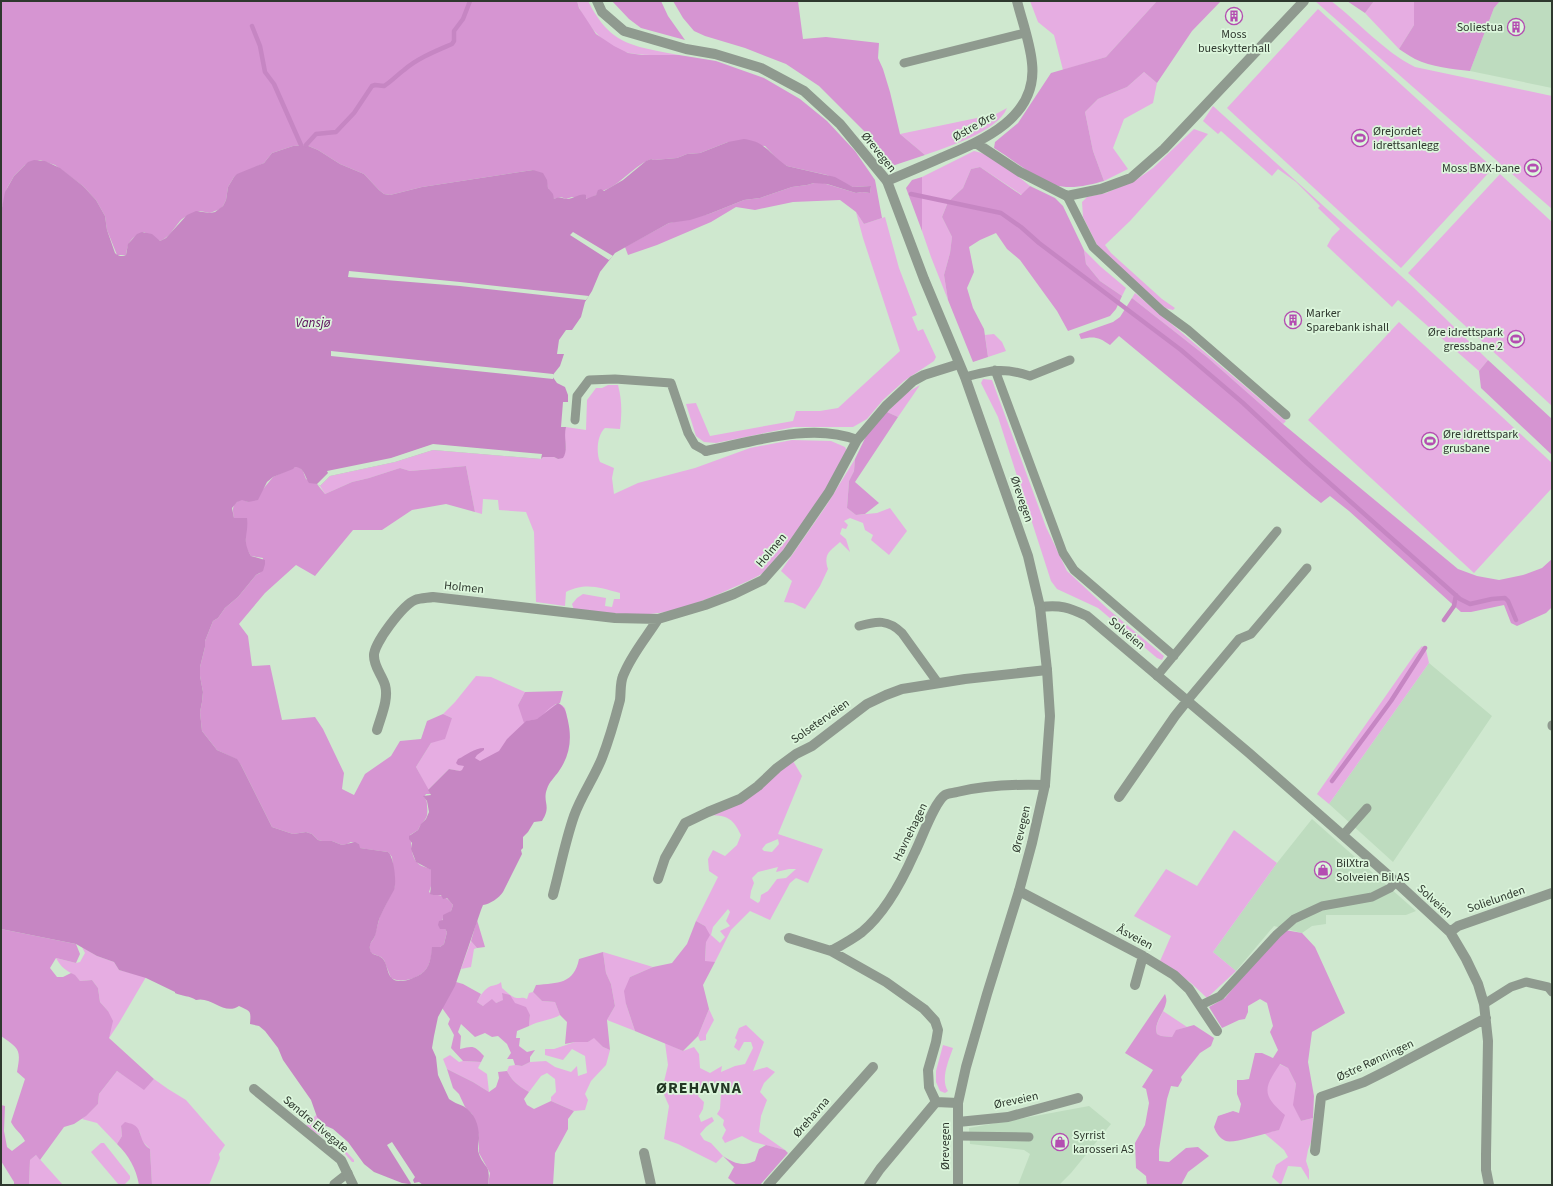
<svg xmlns="http://www.w3.org/2000/svg" width="1553" height="1186" font-family="'Source Sans 3',sans-serif">
<rect width="100%" height="100%" fill="#cfe8cf"/>
<path fill="#bedcbf" d="M1500 1H1552V88L1470 71 1494 8Z
M1429 663 1492 716 1393 862 1329 804Z
M1312 819 1416 911 1406 915H1326V924L1312 926 1302 933 1274 926 1236 971 1213 952 1277 863Z
M1089 1106 1111 1124 1071 1173 1059 1185H1018L1030 1154 1024 1150 970 1144 969 1128Z"/>
<path fill="#e6ade2" fill-rule="evenodd" d="M577 1H588C611 46 633 46 679 55 663 55 645 56 629 53 607 49 583 23 577 1Z
M1030 1H1157L1106 57 1063 70 1054 35 1038 22Z
M1315 1H1331C1359 22 1383 51 1415 67L1552 96V209Z
M1374 1H1414V25L1399 49 1365 13Z
M1318 9 1493 168 1401 268 1227 108Z
M1144 72 1157 83 1153 103 1124 119 1113 148 1128 169 1104 181 1093 151 1085 112 1098 99 1127 87Z
M1213 106 1411 285 1488 360 1479 371 1398 300 1392 307 1327 246 1332 237 1340 229 1318 208 1320 206 1296 182 1278 169 1272 176 1221 131 1218 134 1203 121Z
M1007 108C997 132 949 146 925 155L900 134 996 114Z
M1194 129 1208 134 1130 221 1105 245 1111 253 1162 299 1175 308 1173 310 1165 308 1098 247 1083 217 1082 202 1087 197 1106 193 1136 180 1153 168Z
M974 151C995 155 1014 174 1030 186L1022 195 980 167 971 169 963 188 948 202 942 217 952 237 950 253 944 275 948 300 931 257 922 231V177Z
M1500 174 1552 222V406L1408 273Z
M856 212 864 224 885 217 899 268 917 315 912 317 918 331 923 329 936 357 934 361 904 381 883 400 867 419 853 427H794L716 443 704 442 696 436 686 404 696 403 710 436 793 421 796 411H820L838 408 900 351 863 238Z
M1084 250 1101 267 1126 288 1122 296 1100 281 1086 264Z
M1135 293 1286 421 1283 424 1207 357 1132 298Z
M1399 322 1552 463V488L1474 573 1308 420Z
M994 334 1002 342 1006 351 988 357 985 335Z
M983 379 992 380 1046 527 1067 571 1108 609 1164 656 1162 660 1157 658 1098 608 1057 589 1051 581 998 417 981 383Z
M608 385H618C622 400 622 414 620 429L605 428C597 435 596 453 600 462L614 468 612 478 614 494 638 483 695 468 750 448 792 440 831 441 845 447 847 451C826 490 800 538 768 569 760 577 741 584 730 589 705 600 678 612 650 614 625 616 599 612 574 610L572 604 577 598 583 594 606 598 605 606 612 607 614 599H620V593C600 588 586 582 566 592L565 606 536 602 534 532 526 512 499 510 498 500 483 499 482 514 475 512 466 466 410 471 400 468 369 478 352 482 325 494 320 486 330 476 395 462 433 450 541 459 543 457H554L558 459 566 448 564 435 566 427 586 430 587 400 596 388H602Z
M920 385 898 417 887 412 908 392Z
M855 459 854 471 849 481 847 508 856 515 877 513 890 508 907 531 889 555 871 540 873 535 865 530 863 523 850 518 844 521 848 525 846 529 842 528 840 534 846 539 850 552 840 542C830 551 823 554 828 569L820 586 805 609 793 603 784 602 792 581 781 571 826 506Z
M1422 646 1426 650 1429 663 1329 804 1317 794 1415 654Z
M476 676 491 677 525 692 518 705H562L565 708 568 722 486 770 459 771 449 769 428 790 416 767 431 743 452 718 443 714 455 702Z
M793 761 802 776 778 834 823 849 808 883 796 878 790 883 770 920 750 911 731 930 715 962H705L706 942 705 926 696 921 718 877 709 871 708 859 713 850 725 856 737 845 741 835C733 819 729 816 711 815L778 773ZM778 839 779 844 772 852 764 851 762 849 766 844ZM778 867 776 872 789 869H796L786 878 777 879 768 891 761 895 760 901 758 903 750 898 751 891 754 883 752 878 758 872ZM728 909 730 912 726 921 730 926 720 931 725 937 720 943 711 935 713 927Z
M1234 830 1277 863 1213 952 1236 971 1207 998 1191 983 1160 961 1171 936 1134 916 1166 869 1197 886Z
M471 941 477 948 474 949 471 967 461 969Z
M82 947 97 956 114 962 119 970 146 977 119 1023 109 1038 108 1011 100 1002 98 988 92 980 80 981C71 970 64 973 56 958L76 963 80 962 85 953Z
M603 952 653 967 630 977 626 1004 635 1031 607 1020 615 1006 611 984 606 973Z
M501 982 502 988C506 991 511 997 517 998 521 998 523 997 527 999L529 993 533 992 542 1001 555 1002 560 1015C550 1021 540 1020 529 1026L530 1015 502 994 504 1000 496 1003 483 1006 477 1002C480 996 484 989 491 986 495 985 498 985 501 982Z
M709 1009 714 1020 706 1035V1040L700 1041 698 1036Z
M1163 1011 1187 1027 1177 1030 1172 1037 1161 1036 1157 1034C1154 1027 1160 1018 1163 1011Z
M746 1025 764 1042 753 1071 767 1067 775 1072 764 1083 760 1092 767 1100 761 1116 759 1132 785 1150 753 1142 742 1136 725 1143 722 1138 726 1130 723 1125 724 1120 717 1114 720 1109 721 1092 705 1086 698 1096 704 1102 703 1109 699 1116 701 1122 712 1117 714 1121 706 1127 700 1134 704 1140 711 1143 723 1156 716 1163 678 1144 664 1139 669 1106 662 1090 668 1065 665 1043 683 1051 694 1047 699 1054 700 1068 710 1073 722 1066 721 1072 735 1066 745 1064 753 1048 751 1042H744L739 1051 734 1047 737 1040 735 1038 739 1028Z
M594 1037 603 1047 610 1050 606 1065 591 1081 585 1094 588 1100 585 1110 574 1111 551 1101V1097L556 1092 555 1079 547 1073 541 1076 529 1092C519 1086 512 1081 507 1071L509 1066 515 1065 522 1066 530 1062 546 1061 555 1067 571 1072 577 1066 578 1076 587 1073 585 1056 572 1049 563 1060 545 1055V1049H554L575 1042H588Z
M943 1045 953 1048C949 1060 940 1079 948 1091L945 1093 940 1091 936 1082V1071Z
M450 1055 459 1062 463 1061 481 1062 478 1068 487 1074 489 1092 473 1082 447 1069 443 1059Z
M1279 1064 1288 1068 1296 1084 1294 1105 1301 1121 1313 1118 1312 1139 1308 1150 1306 1161 1309 1170V1180L1301 1167 1288 1166 1281 1185 1272 1177 1276 1165 1288 1157 1284 1150 1264 1133 1279 1130 1272 1104 1266 1092 1269 1079Z
M117 1071 144 1089 154 1079 168 1089 186 1100 225 1145 219 1154 220 1158 209 1185H152L150 1149 141 1140 140 1132 121 1126 122 1136 117 1144 97 1123 82 1119 98 1104 99 1094Z
M316 1115 324 1125 326 1126 324 1130 331 1135 354 1160V1162H352L335 1142 311 1131 305 1127Z
M101 1143H104L130 1176V1179L124 1185H119L91 1152Z
M36 1155 63 1185H29L30 1160Z"/>
<path fill="#d695d2" d="M1 1H577L579 8 596 34 614 46 628 53 642 55H679L716 61 764 78 800 99 827 121 855 151 875 180 882 218 864 224 856 212 840 200 793 202 755 210 736 207 711 222 657 245 628 255 625 247 669 223 709 214 744 200 760 198 792 187 807 185 814 183H823L856 193 862 192 870 193 871 186 853 187 827 175 787 166 780 162 765 146 728 142 700 153 687 154 677 158 654 160 651 159C631 167 619 188 598 192L596 195 589 199 572 197 566 199 561 197 554 199 548 188 547 184 533 170 422 187 390 195 384 194 379 190 364 174 340 164 318 150 306 145 293 146 272 153 264 163 234 177 228 187 226 200 223 206 220 209 210 213 200 211C194 214 184 216 180 221 174 228 169 238 160 241L144 232C131 237 128 242 126 255H117L107 230 105 216 96 200 83 186 55 165 40 160 25 165 14 176 7 188 1 213Z
M612 1H661L668 16 685 40 641 28 629 19Z
M673 1H798L803 39 826 37 879 43 878 58 883 69 890 92 900 134 925 155 892 166 872 139 819 86 786 64 745 48 705 36 694 31 683 18Z
M1157 1H1221L1192 31 1157 83 1144 72 1127 87 1098 99 1085 112 1093 151 1104 181C1089 185 1071 190 1055 185 1037 180 1011 158 994 148L995 142 1018 123 1051 73 1106 57Z
M1347 1H1374L1365 13Z
M1414 1H1500L1494 8 1470 71C1453 69 1431 67 1415 59 1409 56 1404 52 1399 49L1414 25Z
M980 167 1021 195 1030 186 1055 198 1063 206 1084 250 1086 264 1100 281 1122 296 1116 309 1110 316 1068 331 1057 311 1020 260 1007 249 996 233 980 240 969 247 974 272 967 288 973 308 984 329 988 357 973 362 948 300 944 275 950 253 952 237 942 217 948 202 963 188 971 169Z
M922 177V231L906 188 912 180Z
M1132 298 1207 357 1283 424 1458 569 1477 576 1499 580 1523 575 1542 568 1552 559V607L1546 613 1517 626 1511 623 1504 605 1471 612H1461L1349 511 1330 496 1321 503 1312 496 1119 336 1110 345C1099 337 1094 336 1081 339L1079 334 1113 322 1120 317Z
M1488 360 1552 419V455L1481 388 1479 371Z
M887 412 898 417 855 482 879 503 865 514 856 515 847 508 849 481 854 471 855 459 869 430Z
M466 466 475 512 446 504 412 510 382 530H353L315 576 296 565 265 593 239 624 248 636 252 666 270 665 282 720 315 717 323 729 344 773 342 789 354 795 365 774 391 756 400 741 421 739 427 721 443 714 452 718 445 739 431 743 416 767 431 794H426L424 797C427 801 427 802 427 806 429 821 423 819 418 830L410 835C412 844 410 858 420 865 423 867 428 867 431 870V886L429 892 433 895C441 894 448 898 453 905L451 911 443 918 441 929H445L447 932 444 944 440 947H434L432 949C432 955 430 963 427 968 421 978 401 984 391 978L384 960 381 957 371 953 370 951V944L374 938 380 916 395 886 393 866 392 857 388 852 359 848V844L351 842 347 844 342 845 332 841H322L318 840 312 834 306 832 293 834 272 827 241 765 236 759 217 750 202 731 200 712 202 702 203 692 200 676V667L205 647V641L213 621 218 618 225 608 238 597 256 575 260 573 263 558 251 556 245 546 246 537 243 518H234C232 509 232 503 242 499L248 502 264 488 273 477 295 467H299L303 471 306 479 317 484 325 494 352 482 369 478 400 468 410 471Z
M563 691 560 703C552 704 545 713 539 718 534 721 528 719 524 723L518 705 525 692Z
M477 920 485 947 477 948 471 941Z
M696 921 705 926 710 935 706 942 705 961 715 962 703 985 709 1009 698 1036 683 1051 635 1031 626 1004 624 991 630 977 653 967 672 963 687 944Z
M1 929 76 944 80 954 76 963 56 958 50 968 57 977H63L71 973 75 975 80 981 92 980 98 988 100 1002 108 1011 113 1021 109 1038 154 1079 144 1090 117 1071 99 1094 98 1104 86 1116 74 1124 64 1127 40 1160 36 1155 30 1160 29 1185H14V1182L1 1161V1105L5 1106 4 1131 7 1147 12 1151 25 1141C21 1133 15 1130 11 1122L25 1079 17 1072C21 1050 20 1049 1 1036Z
M1285 930 1302 933 1315 947 1345 1013 1312 1032 1308 1062 1314 1096 1313 1118 1301 1121 1293 1105 1296 1084 1288 1068 1280 1064C1263 1089 1262 1095 1285 1115L1279 1130C1269 1132 1234 1144 1226 1141 1220 1139 1216 1133 1214 1127L1218 1116 1233 1111 1239 1113 1241 1104 1237 1094V1080H1243L1249 1079 1255 1053H1262L1273 1058 1278 1050 1270 1032 1273 1026 1267 1003 1260 999 1248 1006V1012L1245 1019 1239 1020 1222 1028 1209 1007 1225 998 1239 981Z
M603 952 606 973 611 984 615 1006 607 1020 610 1050 603 1047 594 1038 588 1042H575L565 1044 567 1022 560 1015 555 1002 542 1001 533 992 536 985C558 983 574 984 579 959Z
M456 982 463 984 481 994 477 1002 483 1006 492 999 496 1003 503 1000 502 993 510 995 515 1003 526 1007 530 1015 529 1026 517 1031 516 1038H520L519 1046 527 1052 535 1050 530 1057V1062L522 1066 515 1065 513 1059H507L511 1053 507 1044 498 1036 492 1037 485 1033 475 1037 461 1024 458 1032 461 1036 460 1049C473 1046 474 1045 484 1056L481 1062 463 1061 451 1048 454 1035 448 1024 450 1019 442 1008Z
M1165 994C1166 997 1167 1000 1166 1003 1164 1013 1153 1024 1157 1034L1161 1036 1172 1037 1176 1030 1194 1025 1214 1038 1211 1046 1200 1053 1181 1077 1182 1080 1178 1087 1171 1086 1167 1099 1159 1150V1161L1169 1162 1186 1148 1198 1147 1209 1156 1188 1172 1181 1185H1147L1146 1176 1136 1168 1135 1143 1145 1125 1149 1103 1146 1089 1142 1087 1153 1070 1125 1053Z
M447 1069 473 1082 489 1092 496 1087 499 1078 498 1072 507 1071C512 1081 519 1086 529 1092L524 1099 527 1105 534 1109 551 1101 574 1111 568 1119V1129L555 1153 553 1185H488L490 1173 479 1153V1136L472 1114 465 1107 459 1094 453 1088Z
M125 1122C127 1123 131 1123 134 1125 143 1130 138 1141 150 1149L152 1185H139C136 1168 129 1156 117 1144L122 1136 121 1126Z
M766 1145 785 1150 788 1153 760 1185H737L728 1178 734 1167 723 1156C734 1163 742 1167 755 1161L759 1149Z"/>
<path fill="#c686c3" d="M744 139C767 142 770 155 787 166L835 177 853 187 871 186 870 193 862 192 856 193 827 184 814 183 807 185 792 187 760 198 744 200 709 214 690 220 669 223 615 253 600 272 592 291 585 302 581 317 572 330H566L559 340 557 354H564L560 366 552 376 557 383 565 387 568 395V402H563L561 427H566C563 439 569 448 563 458L558 459 554 457H543L541 459 433 450 395 462 330 476 320 486 317 484 309 483C305 477 304 467 295 467L293 469 273 477 267 482 258 500 248 502 242 500 237 502 232 508 234 518H247C249 535 241 539 251 556L265 560V564L263 571 256 575 238 597 225 608 218 618 213 621 205 641V647L200 667V676L203 692 202 702 200 712 202 731 217 750 237 759 241 765 272 827 293 834 306 832 312 834 318 840 322 841H332L342 845 355 842 359 844 360 848 388 852C394 857 397 883 394 890 389 899 384 908 380 917 377 924 377 932 374 938 372 941 369 944 370 949 370 956 379 954 383 959 387 964 387 971 390 976 396 986 413 979 421 974 430 968 431 957 432 947H440L444 944 447 932 445 929H440L438 925 439 921 443 920V915L451 911 453 905 447 898 443 899 441 895H433L430 894 431 886V870L416 862 411 849 412 843 409 839V836L418 830 421 824 426 819 429 812 427 801 423 796 431 795 428 790 449 769 460 771 462 770 464 766 458 765 456 763 458 759C467 755 474 748 484 748V750L477 755 475 758 480 761 499 751 507 739 526 721 537 719 558 703C566 707 566 713 568 721 572 739 570 755 559 771 555 777 549 782 547 789 542 802 552 806 542 821L534 822 528 832 523 837V848L521 850 522 854 503 892C499 898 490 904 483 905L481 910 455 986 438 1017 434 1036 432 1048 436 1057 438 1075 449 1099C453 1102 458 1104 463 1106 475 1113 479 1125 479 1138 479 1143 477 1149 479 1154 485 1170 491 1163 488 1185H423L419 1182 409 1184 402 1183 374 1172 364 1164 348 1142 333 1129 324 1125 317 1117 311 1100 283 1060 278 1048 265 1031 259 1026 250 1024C251 1010 251 1012 239 1006 224 1016 212 996 196 1000 191 996 181 996 175 993V992L146 978 119 970 114 962 97 956 76 944 1 929V213L5 192 14 176 28 162 34 160 45 161 60 168 83 186 96 200 105 216 107 230 115 253C118 256 122 257 126 255L128 244 137 234 142 232 152 234 160 241 166 238 187 215 196 211 210 213 215 212 223 206 226 200 228 187 234 177 237 174 264 163 272 153 293 146 306 145 318 150 340 164 364 174 379 190 384 194 390 195 422 187 533 170 543 173 547 180 548 188 553 194 554 199C561 196 560 198 567 199 574 199 579 193 586 195V199L596 195 598 190 601 189 604 191 623 180 646 161 651 159 654 160 677 158 687 154 700 153 728 142Z"/>
<path fill="#cfe8cf" d="M573 232 613 256 609 260 570 235Z
M349 271 460 282 589 296 586 300 460 286 348 277Z
M331 351 553 374V379L331 356Z
M433 444 542 454 541 459 433 450 395 462 330 476 320 486 317 484 328 473 327 471 391 458Z
M392 1142 415 1177 413 1180 415 1185H412L387 1145Z"/>
<g fill="none" stroke-linecap="round" stroke-linejoin="round">
<path stroke="#c686c3" stroke-width="4.5" d="M252 26 260 46 265 72 274 84 301 145
M306 145 316 134 336 132 354 113 372 86 375 85 384 86C392 81 397 75 404 70 418 58 436 51 452 44L454 41V31L463 19 470 1
M911 194 1001 213 1021 227 1039 243 1181 350 1243 403 1307 463 1460 599 1470 604 1492 599 1505 598 1508 601 1516 620
M1444 620 1454 606 1456 595
M1332 781 1391 701 1425 648"/>
<path stroke="#8f9a8f" stroke-width="9" d="M904 63 1025 33
M1067 196 1093 247 1162 311 1188 330 1286 415
M995 370 1063 553 1074 570 1174 656
M965 377C992 370 1004 367 1030 376L1070 360
M575 420 577 396 589 380 615 379 671 383 688 433 695 445 706 451
M859 626C877 621 888 619 902 633L938 683
M1157 676 1277 531
M1187 701 1239 639 1251 634 1307 568
M1552 725V726
M1343 835 1367 808
M1484 1004 1511 987 1526 982 1548 987 1552 992
M1201 1005 1220 996 1277 934 1294 919 1322 906 1372 897 1390 888 1396 882
M958 1136 1029 1137
M334 1184 348 1173"/>
<path stroke="#8f9a8f" stroke-width="10" d="M976 143 1020 172 1067 196 1101 189 1131 178 1164 149 1304 1
M887 181C906 173 925 165 943 157 984 140 1038 117 1032 63 1030 42 1022 21 1017 1
M706 451C752 442 812 422 857 440L886 406 913 381 924 375 959 364
M1040 607C1061 605 1068 607 1087 616L1249 753 1396 882 1450 932 1466 959 1478 984 1484 1004 1488 1041 1486 1155V1170L1489 1185
M377 730C381 716 389 699 385 685 382 675 374 667 374 656 373 644 403 605 415 600 420 598 427 598 433 597L615 618 658 619 705 605 734 594 763 580 787 553 829 492 857 440
M1119 797 1175 716 1187 701
M658 879 665 858 685 823 708 812 740 799 758 786 777 768 796 754 812 746 867 704 886 695 902 689 965 679 1047 670
M1019 891 1143 956 1174 975 1189 989 1217 1031
M553 895C560 869 565 842 574 816 581 796 594 778 602 758 609 740 615 719 620 700 621 692 620 683 623 676 631 655 646 638 658 619
M1450 932 1458 926 1552 893
M789 938 831 951 886 982 924 1009 935 1021 938 1030 936 1042 928 1070 929 1087 936 1102
M831 951C842 945 853 939 862 932 886 912 902 881 914 854 921 841 934 802 945 795 948 793 954 793 957 792 986 785 1015 784 1045 785
M1135 985 1143 956
M254 1089 341 1160 353 1185
M958 1122 1008 1117 1078 1098
M1315 1151 1321 1097 1364 1082 1388 1070 1486 1018
M644 1153 651 1185
M768 1185 873 1067
M869 1185 880 1169 936 1102 958 1103"/>
<path stroke="#8f9a8f" stroke-width="10" d="M597 1 602 12 624 31 686 49 715 54 761 68 804 91 840 124 887 181 924 279 965 377 1028 556 1040 607 1047 670 1050 716 1045 785 1032 843 1019 891 987 994 966 1067 958 1103V1185"/>
</g>
<defs>
<g id="building-ring" transform="scale(0.9)"><circle r="9.5" fill="#dcf6dc" stroke="#b44db1" stroke-width="1.5"/><path d="M-4-6H4V6H1V3H-1V6H-4ZM-2.5-4.3h1.7v1.8h-1.7ZM.8-4.3h1.7v1.8H.8ZM-2.5-1h1.7V.8h-1.7ZM.8-1h1.7V.8H.8Z" fill="#b44db1"/></g>
<g id="stadium-ring" transform="scale(0.9)"><circle r="9.5" fill="#dcf6dc" stroke="#b44db1" stroke-width="1.5"/><path d="M0-5a6.5 5 0 1 0 0 10a6.5 5 0 1 0 0-10ZM-3.5-1.8h7v3.6h-7Z" fill="#b44db1"/></g>
<g id="shop-ring" transform="scale(0.9)"><circle r="9.5" fill="#dcf6dc" stroke="#b44db1" stroke-width="1.5"/><path d="M-5-2.5h2.3a2.7 3.5 0 0 1 5.4 0H5L5.5 6h-11ZM-1.5-2.5h3a1.5 2.3 0 0 0-3 0Z" fill="#b44db1"/></g>
</defs>
<g fill-rule="evenodd">
<use href="#building-ring" x="1234" y="16"/>
<use href="#building-ring" x="1516" y="27"/>
<use href="#stadium-ring" x="1360" y="138"/>
<use href="#stadium-ring" x="1533" y="168"/>
<use href="#building-ring" x="1293" y="320"/>
<use href="#stadium-ring" x="1516" y="339"/>
<use href="#stadium-ring" x="1430" y="441"/>
<use href="#shop-ring" x="1323" y="870"/>
<use href="#shop-ring" x="1060" y="1142"/>
</g>
<g text-anchor="middle" stroke-width="3.5" stroke-linejoin="round" paint-order="stroke">
<g font-size="12" fill="#2e382e" stroke="#dcf6dc" text-anchor="start">
<text x="1503" y="31" text-anchor="end">Soliestua</text>
<text x="1234" y="38" text-anchor="middle">Moss<tspan x="1234" dy="14">bueskytterhall</tspan></text>
<text x="1373" y="135">Ørejordet<tspan x="1373" dy="14">idrettsanlegg</tspan></text>
<text x="1520" y="172" text-anchor="end">Moss BMX-bane</text>
<text x="1306" y="317">Marker<tspan x="1306" dy="14">Sparebank ishall</tspan></text>
<text x="1503" y="336" text-anchor="end">Øre idrettspark<tspan x="1503" dy="14">gressbane 2</tspan></text>
<text x="1443" y="438">Øre idrettspark<tspan x="1443" dy="14">grusbane</tspan></text>
<text x="1336" y="867">BilXtra<tspan x="1336" dy="14">Solveien Bil AS</tspan></text>
<text x="1073" y="1139">Syrrist<tspan x="1073" dy="14">karosseri AS</tspan></text>
</g>
<g font-size="12" fill="#2e382e" stroke="#dcf6dc">
<text transform="translate(974 126) rotate(-30)" y="4">Østre Øre</text>
<text transform="translate(879 152) rotate(51)" y="4">Ørevegen</text>
<text transform="translate(1022 499) rotate(71)" y="4">Ørevegen</text>
<text transform="translate(771 550) rotate(-50)" y="4">Holmen</text>
<text transform="translate(464 587) rotate(6)" y="4">Holmen</text>
<text transform="translate(1127 633) rotate(40)" y="4">Solveien</text>
<text transform="translate(820 721) rotate(-35)" y="4">Solseterveien</text>
<text transform="translate(1021 829) rotate(-77)" y="4">Ørevegen</text>
<text transform="translate(910 832) rotate(-64)" y="4">Havnehagen</text>
<text transform="translate(1496 899) rotate(-19)" y="4">Solielunden</text>
<text transform="translate(1435 901) rotate(43)" y="4">Solveien</text>
<text transform="translate(1135 937) rotate(28)" y="4">Åsveien</text>
<text transform="translate(1375 1060) rotate(-25)" y="4">Østre Rønningen</text>
<text transform="translate(1016 1100) rotate(-12)" y="4">Øreveien</text>
<text transform="translate(811 1117) rotate(-49)" y="4">Ørehavna</text>
<text transform="translate(316 1124) rotate(40)" y="4">Søndre Elvegate</text>
<text transform="translate(945 1146) rotate(-90)" y="4">Ørevegen</text>
</g>
<g font-size="13" font-style="italic" fill="#5c0c5b" stroke="#dcf6dc">
<text x="313" y="327">Vansjø</text>
</g>
<g font-size="16" font-weight="bold" letter-spacing="1" fill="#233724" stroke="#dcf6dc">
<text x="699" y="1093">ØREHAVNA</text>
</g>
</g>
<rect width="1553" height="1186" fill="none" stroke="#2e382e" stroke-width="4"/>
</svg>
